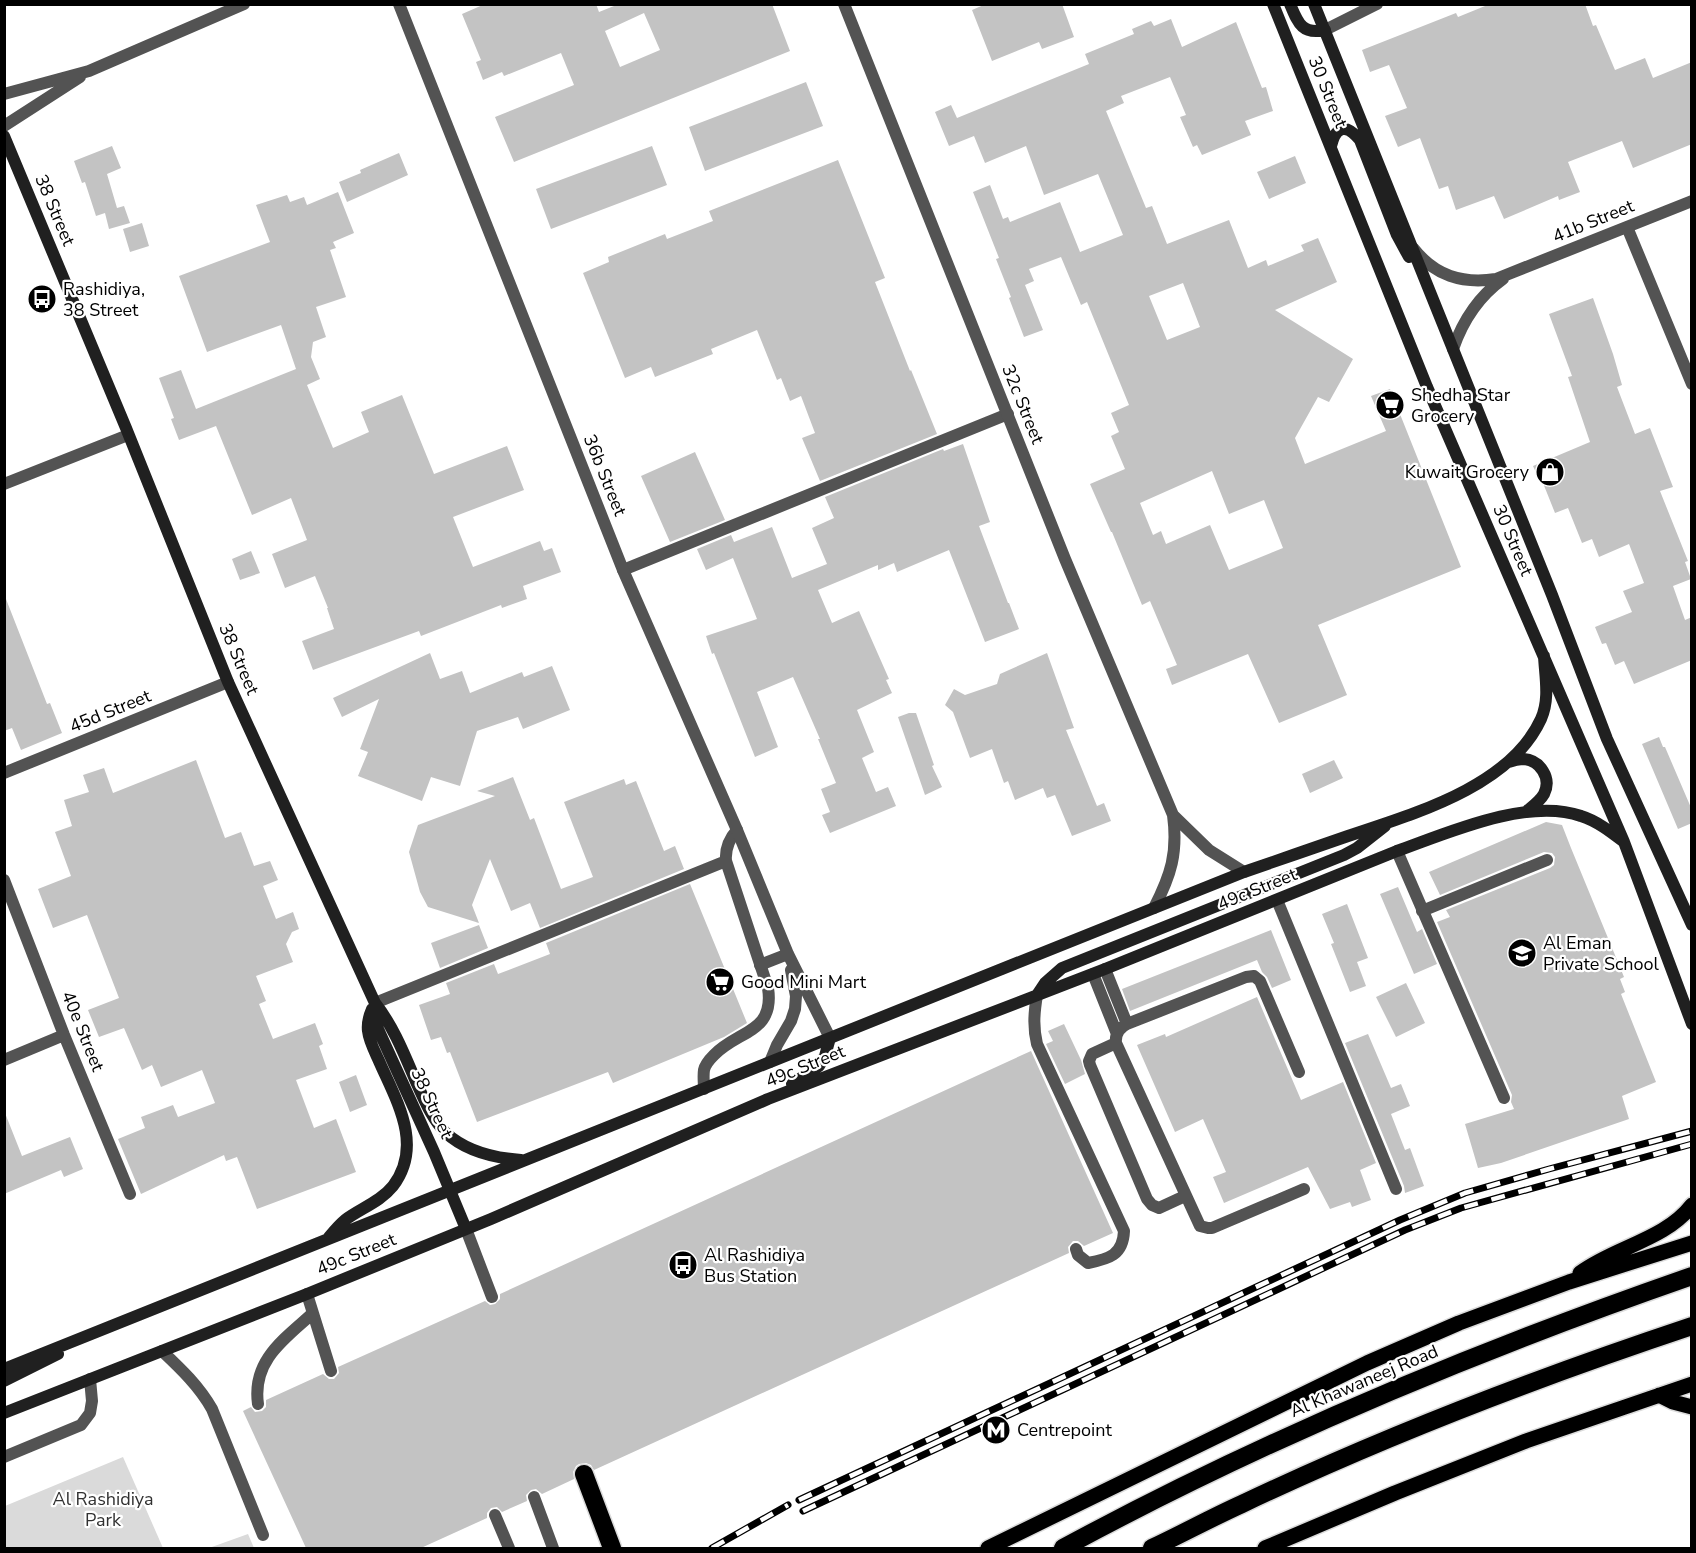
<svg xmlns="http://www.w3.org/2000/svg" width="1696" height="1553" font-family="'Nunito Sans',sans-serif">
<rect width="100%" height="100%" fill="#fff"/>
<path fill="#dadada" d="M123 1457 163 1548H5V1506Z
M248 1534 254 1548H209Z"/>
<path fill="#c3c3c3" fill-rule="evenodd" d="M485 4H596L599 12 619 4H772L790 51 514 162 495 117 574 85 561 53 504 76 502 72 483 80 476 62 481 60 462 14ZM644 13 660 50 620 67 605 31Z
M986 4H1062L1074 37 1042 49 1039 42 992 61 972 10Z
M1490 4H1585L1593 26 1596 25 1615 70 1645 58 1653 78 1692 62V144L1633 168 1622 141 1568 162 1580 192 1559 200 1558 196 1504 219 1494 196 1456 210 1448 186 1439 189 1420 138 1398 147 1385 116 1407 108 1389 65 1370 72 1362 50 1456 13 1458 17Z
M1171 19 1182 47 1236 22 1262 88 1266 87 1273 111 1245 121 1251 135 1202 155 1197 145 1193 147 1180 117 1186 115 1170 77 1121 96 1124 103 1106 111 1146 208 1152 206 1167 244 1229 220 1248 268 1266 260 1268 266 1304 251 1301 245 1318 238 1337 282 1275 310 1353 359 1329 402 1318 397 1295 438 1305 464 1386 431 1371 396 1390 389 1461 567 1318 625 1347 695 1279 723 1248 654 1172 685 1166 669 1177 665 1150 601 1142 605 1112 532H1111L1090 484 1125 469 1111 436 1119 432 1111 413 1129 405 1087 302 1081 305 1061 257 1029 269 1034 281 1025 285 1043 330 1024 337 1009 298 1011 297 996 259 999 258 973 192 990 185 1003 219 1008 217 1010 222 1060 202 1080 252 1123 235 1098 174 1044 195 1026 146 985 163 974 136 949 146 935 112 951 105 957 118 1089 64 1085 54 1134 34 1132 29 1151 21 1154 26ZM1183 283 1200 327 1167 340 1149 296ZM1212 471 1229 514 1264 500 1283 548 1229 570 1210 525 1166 544 1161 531 1153 535 1140 503Z
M806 82 823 126 705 171 689 127Z
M112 146 121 168 107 174 117 208 124 206 130 223 109 229 105 213 96 216 85 182 82 183 74 161Z
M652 146 667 185 551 229 536 189Z
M399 153 408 175 347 202 339 182 361 173 360 170Z
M1295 156 1306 183 1269 199 1257 172Z
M838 160 885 278 875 282 910 371 911 370 937 434 820 481 802 438 815 433 801 396 790 401 781 378 777 380 757 330 711 349 713 354 655 377 651 367 625 378 583 273 609 262 608 257 665 234 667 239 713 221 709 211Z
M338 192 354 233 333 242 336 248 330 250 346 297 316 307 326 337 313 342 311 357 320 379 307 385 333 448 369 432 361 412 402 395 434 474 507 446 524 490 453 517 473 567 540 541 544 551 552 548 561 572 523 586 527 599 502 608 501 605 421 636 419 631 313 670 302 641 334 629 327 608H328L315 576 285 588 272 554 307 540 291 498 252 515 216 426 179 440 171 419 174 418 159 378 181 370 196 409 296 369 281 325 207 352 179 276 270 242 256 205 287 195 290 202 304 197 307 205Z
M142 223 149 246 130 252 123 229Z
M1593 298 1613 354 1622 385 1617 387 1635 434 1650 428 1673 487 1660 491 1688 561 1685 562 1691 579 1673 586 1685 620 1692 617V660L1634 684 1624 661 1615 665 1606 643 1602 644 1595 627 1632 612 1623 591 1644 583 1629 544 1599 557 1592 539 1582 543 1568 508 1555 513 1543 483H1541L1533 466 1590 442 1568 377 1572 376 1549 314Z
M963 444 990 522 979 526 1008 603H1009L1019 629 985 642 949 550 897 572 894 563 878 570V565L818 590 832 623 859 611 889 679 886 680 892 693 857 710 874 752 862 758 876 792 888 787 896 806 830 833 822 815 830 812 821 789 836 783 818 739H820L793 677 757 692 778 747 755 757 714 653 712 654 706 636 757 619 733 558 706 570 697 549 731 535 734 542 772 527 792 578 827 564 812 528 834 518 825 497 943 449 944 451Z
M695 452 725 520 670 542 641 476Z
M251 551 260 573 240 580 232 559Z
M4 599H6L47 704 50 703 62 733 21 750 12 728 4 731Z
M430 653 440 679 462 671 470 693 522 672 524 677 552 666 570 710 523 729 518 717 477 731 460 786 431 777 422 801 358 776 368 752 360 749 379 699 342 717 333 698Z
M1047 653 1074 728 1066 730 1097 806 1104 803 1111 821 1072 836 1055 795 1047 798 1043 788 1015 800 1008 781 1004 783 992 749 970 758 953 712 945 705 954 689 965 695 997 684 1000 674Z
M909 713H916L934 765 932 766 942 787 925 795 898 717Z
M1659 737 1663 747H1665L1692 810V823L1678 829 1642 744Z
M196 760 225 838 241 832 254 866 270 861 278 880 263 886 276 919 293 912 299 929 292 932 286 944 293 962 256 976 266 1001 259 1004 273 1039 315 1023 323 1044 319 1046 327 1069 296 1080 314 1128 336 1119 356 1172 257 1209 237 1157 226 1161 224 1155 141 1194 118 1139 145 1128 141 1117 173 1105 178 1117 215 1103 202 1070 161 1087 152 1065 142 1070 124 1028 99 1037 88 1010 119 998 87 915 53 928 38 889 71 876 55 832 72 826 64 800 89 792 83 775 104 768 113 793Z
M1334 760 1343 778 1310 793 1302 774Z
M513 777 530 820 534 818 561 889 593 877 564 802 624 779 626 785 636 781 664 851 675 846 684 869 540 928 530 903 511 911 490 859 472 905 479 923 428 907 420 892 409 852 418 825 495 796 477 791Z
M1546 822 1562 825 1571 848 1624 977 1620 979 1625 992 1621 994 1656 1082 1622 1096 1629 1119 1501 1163 1478 1168 1465 1124 1514 1109 1511 1102 1512 1095 1437 922 1450 917 1446 910 1550 868 1554 865 1555 857 1552 853 1544 852 1440 895 1429 872Z
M690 884 747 1023 724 1037 613 1083 608 1072 477 1122 450 1052 447 1053 441 1037 431 1040 419 1005 450 994 446 983 494 964 498 974 550 954 546 943Z
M1398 887 1417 932 1422 929 1437 964 1414 974 1380 894Z
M1347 904 1368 958 1357 962 1366 986 1350 992 1331 944 1334 943 1322 914Z
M479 925 488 948 440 968 431 943Z
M1271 930 1291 980 1272 988 1267 977 1262 972 1257 960 1130 1011 1122 989Z
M1406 983 1425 1023 1396 1037 1376 997Z
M1257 997 1301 1100 1343 1082 1376 1163 1360 1170 1371 1200 1352 1207 1350 1202 1330 1209 1308 1167 1224 1203 1213 1177 1226 1172 1203 1119 1175 1132 1137 1045 1165 1034 1166 1037Z
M1064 1024 1081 1060 1085 1074 1065 1084 1046 1044 1053 1041 1048 1031Z
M1368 1034 1391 1088 1401 1084 1410 1106 1391 1114 1405 1150 1410 1148 1424 1186 1405 1193 1404 1186 1345 1043Z
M1031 1051 1113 1233 1084 1246 1078 1241H1073L1068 1247 1069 1253 594 1470 591 1465 586 1463 579 1464 576 1466 573 1472 574 1479 542 1494 536 1489 531 1490 526 1495 527 1501 502 1512 497 1507 491 1508 487 1513V1518L421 1548H306L243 1411 251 1407 255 1412 262 1411 266 1407V1400L323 1374 329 1379H334L339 1373 338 1367 485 1301 490 1305 495 1304 500 1299V1294Z
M356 1075 367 1105 350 1112 339 1082Z
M5 1113 22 1156 70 1137 83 1169 64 1177 61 1170 4 1194Z"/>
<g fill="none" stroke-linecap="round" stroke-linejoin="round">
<g stroke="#dbdbdb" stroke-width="18">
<path id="primary" d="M1580 1273C1615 1247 1665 1240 1692 1205
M1659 1395 1673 1402 1692 1407
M988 1548 1367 1363 1459 1323 1569 1282 1692 1243
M1265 1548 1395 1493 1526 1441 1692 1384"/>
</g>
<g stroke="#dbdbdb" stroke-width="21">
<path id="highway" d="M584 1474 612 1548
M1063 1548C1264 1439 1476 1351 1692 1276
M1152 1548C1182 1534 1211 1518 1242 1504 1387 1435 1539 1377 1692 1326"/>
</g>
<path stroke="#535353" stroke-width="12" d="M623 570 1008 414
M1397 851 1504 1098
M1277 900 1396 1189
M1422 911 1547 860
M1105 969 1127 1024
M1093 974 1117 1034
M1037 995C1034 1013 1033 1027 1037 1044L1124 1231C1123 1255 1109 1259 1088 1263L1078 1255 1076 1249
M375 1003 726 861
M1116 1043 1092 1054 1089 1061 1090 1065 1147 1199 1152 1205 1159 1208 1185 1196
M1299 1072 1260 981 1254 976 1246 977 1127 1024C1119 1028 1115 1034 1116 1043L1200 1226 1208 1228H1212L1304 1189
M704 1089C704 1083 703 1076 704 1070 705 1065 710 1059 714 1055 738 1030 775 1033 768 988L726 861C725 849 729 839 737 830
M466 1229 492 1297
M307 1294 331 1371
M162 1351C181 1369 199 1386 212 1409L263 1535
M258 1404C252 1361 283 1340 312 1314
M4 1457 81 1425 90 1413 92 1401 90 1379
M534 1497 553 1548
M495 1515 509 1548"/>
<path stroke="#535353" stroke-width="12" d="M399 4 623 570 737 830 788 954 830 1038
M844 4 1065 559 1173 815C1178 853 1171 875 1154 908
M1325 30 1377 4
M4 94 89 71 244 4
M4 126 80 77
M1627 227 1692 384
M1413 248C1435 276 1462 284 1496 279L1692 201
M1453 349C1463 320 1478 297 1503 279
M4 484 128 435
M4 773 228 682
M1173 815 1209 850 1244 872
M4 880 64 1035 130 1194
M760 965 788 954
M4 1060 64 1035
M770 1062 777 1045 791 1021 795 1009 796 996 791 970"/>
<path stroke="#202020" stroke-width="12" d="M1273 4 1427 387 1624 842 1692 1024
M1290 4C1298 23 1302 35 1325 30
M1314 4 1552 595 1607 739 1692 925
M4 136 126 428 228 682 375 1003V1022L378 1029 434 1152 466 1229
M1331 146C1336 126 1346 123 1360 140L1397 235 1409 257
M1509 762C1514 760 1518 759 1523 759 1540 760 1552 778 1544 794 1540 801 1533 806 1527 811
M1037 995 1045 983 1062 968 1344 855 1357 848 1385 826
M375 1003C394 1027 405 1056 417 1084 425 1101 432 1119 445 1132 465 1151 494 1158 521 1160
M792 1084 819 1066 825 1056 830 1038
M329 1237C334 1231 339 1225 345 1220 361 1208 380 1202 393 1186 424 1145 396 1100 379 1061 375 1052 369 1041 368 1031 367 1023 369 1016 372 1009
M4 1369 1244 872C1279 860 1313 848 1348 836 1413 814 1510 787 1541 719 1550 699 1545 677 1544 656
M4 1381 58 1354
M4 1413 307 1294 491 1219 768 1099 1105 969 1397 851C1447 833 1528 797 1581 816 1597 821 1611 832 1624 842"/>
<use href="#primary" stroke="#000" stroke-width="15"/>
<use href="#highway" stroke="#000" stroke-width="18"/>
<g stroke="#000" stroke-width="7">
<path id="rail" d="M799 1500 1400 1220 1465 1193 1549 1169 1692 1131
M803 1511 1405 1230 1461 1208 1692 1144
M712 1548 788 1505"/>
</g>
<use href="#rail" stroke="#fff" stroke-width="4.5" stroke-dasharray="14" stroke-linecap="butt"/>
</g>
<defs>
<g id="bus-disc" transform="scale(1.5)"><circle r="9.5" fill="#000" stroke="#fff"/><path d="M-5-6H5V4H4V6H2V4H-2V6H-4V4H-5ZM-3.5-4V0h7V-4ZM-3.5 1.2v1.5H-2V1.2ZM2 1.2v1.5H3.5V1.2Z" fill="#fff"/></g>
<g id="supermarket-disc" transform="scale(1.5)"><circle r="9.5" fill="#000" stroke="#fff"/><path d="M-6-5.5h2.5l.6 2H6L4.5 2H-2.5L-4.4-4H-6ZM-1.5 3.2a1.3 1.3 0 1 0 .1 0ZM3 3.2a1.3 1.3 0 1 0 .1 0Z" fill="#fff"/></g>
<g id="shop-disc" transform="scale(1.5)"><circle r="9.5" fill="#000" stroke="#fff"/><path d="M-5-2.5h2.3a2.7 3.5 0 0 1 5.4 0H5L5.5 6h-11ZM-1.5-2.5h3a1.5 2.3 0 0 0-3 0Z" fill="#fff"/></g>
<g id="school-disc" transform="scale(1.5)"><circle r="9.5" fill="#000" stroke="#fff"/><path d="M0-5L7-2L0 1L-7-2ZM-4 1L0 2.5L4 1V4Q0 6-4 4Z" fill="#fff"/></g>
<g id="metro-disc" transform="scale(1.5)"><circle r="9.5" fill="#000" stroke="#fff"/><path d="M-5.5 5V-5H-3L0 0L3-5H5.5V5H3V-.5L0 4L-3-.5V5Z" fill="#fff"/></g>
</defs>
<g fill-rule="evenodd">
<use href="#bus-disc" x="42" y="299"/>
<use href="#supermarket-disc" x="1390" y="405"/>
<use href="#shop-disc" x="1550" y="472"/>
<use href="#school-disc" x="1522" y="953"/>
<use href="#supermarket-disc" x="720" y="982"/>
<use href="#bus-disc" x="683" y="1265"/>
<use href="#metro-disc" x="996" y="1430"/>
</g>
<g text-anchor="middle" stroke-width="4.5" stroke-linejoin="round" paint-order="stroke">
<g font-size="18" fill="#000" stroke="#fff">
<text transform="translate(1328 92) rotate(68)" y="6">30 Street</text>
<text transform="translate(55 210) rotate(67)" y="6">38 Street</text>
<text transform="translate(1593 221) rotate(-22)" y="6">41b Street</text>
<text transform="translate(1023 404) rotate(68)" y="6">32c Street</text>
<text transform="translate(605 475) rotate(68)" y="6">36b Street</text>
<text transform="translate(1513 540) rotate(67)" y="6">30 Street</text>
<text transform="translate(239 659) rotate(67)" y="6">38 Street</text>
<text transform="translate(110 711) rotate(-22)" y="6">45d Street</text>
<text transform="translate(1257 889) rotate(-22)" y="6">49c Street</text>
<text transform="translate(83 1031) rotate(68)" y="6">40e Street</text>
<text transform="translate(805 1066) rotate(-22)" y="6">49c Street</text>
<text transform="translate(432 1103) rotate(65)" y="6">38 Street</text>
<text transform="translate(356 1254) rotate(-22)" y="6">49c Street</text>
<text transform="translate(1364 1381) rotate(-23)" y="6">Al Khawaneej Road</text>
</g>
<g font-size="18" fill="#000" stroke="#fff" text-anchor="start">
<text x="63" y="295">Rashidiya,<tspan x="63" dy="21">38 Street</tspan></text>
<text x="1411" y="401">Shedha Star<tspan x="1411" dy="21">Grocery</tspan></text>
<text x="1529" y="478" text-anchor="end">Kuwait Grocery</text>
<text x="1543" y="949">Al Eman<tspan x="1543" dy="21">Private School</tspan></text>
<text x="741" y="988">Good Mini Mart</text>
<text x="704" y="1261">Al Rashidiya<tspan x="704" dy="21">Bus Station</tspan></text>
<text x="1017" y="1436">Centrepoint</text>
</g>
<g font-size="18" fill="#313131" stroke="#fff">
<text x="103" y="1505">Al Rashidiya<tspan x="103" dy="21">Park</tspan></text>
</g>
</g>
<rect width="1696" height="1553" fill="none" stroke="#000000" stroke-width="12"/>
</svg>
